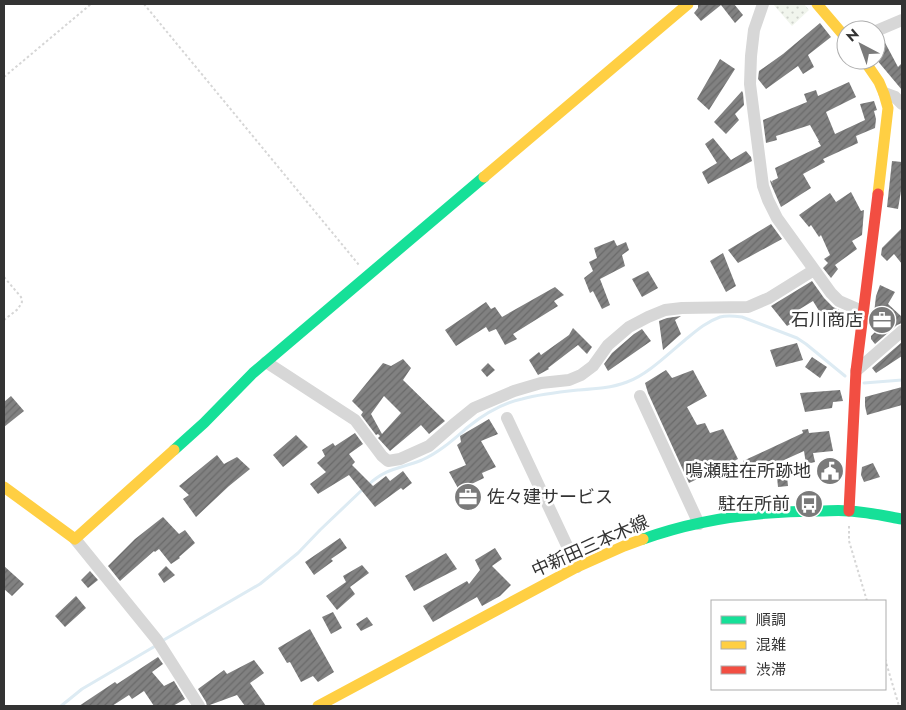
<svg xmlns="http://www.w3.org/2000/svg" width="906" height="710" font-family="Jost,'Noto Sans JP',sans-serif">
<defs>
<pattern id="grass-dots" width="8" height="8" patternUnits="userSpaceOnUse" patternTransform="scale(1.25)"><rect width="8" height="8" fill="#f1f5ed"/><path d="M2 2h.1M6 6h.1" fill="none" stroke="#cfd2cc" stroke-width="1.8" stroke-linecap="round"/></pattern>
<pattern id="building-hatch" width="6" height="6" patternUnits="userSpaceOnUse" patternTransform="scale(1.25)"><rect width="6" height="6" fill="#818181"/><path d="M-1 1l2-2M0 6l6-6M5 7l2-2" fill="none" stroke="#6a6a6a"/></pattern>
</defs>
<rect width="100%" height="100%" fill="#fff"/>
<path fill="url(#grass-dots)" d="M773 4H804L809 10 792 26Z"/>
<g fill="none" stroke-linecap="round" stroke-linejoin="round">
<path stroke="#ddebf3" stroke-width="3" d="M864 383 902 380
M368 485C387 467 400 469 422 460 440 452 454 439 468 427 483 415 503 403 522 399 540 394 559 392 578 390 594 389 612 388 627 382 647 375 668 354 685 340 696 331 706 322 720 317 727 315 735 316 742 317L797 338 806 344 845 376
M162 641 260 584 298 553 320 530 363 489
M61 706 82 689 157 645"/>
</g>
<path fill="url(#building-hatch)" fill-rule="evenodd" d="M698 4H734L743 15 735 23 721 5 701 21 694 13 698 8Z
M820 23 831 37 808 55 814 67 803 74 798 66 766 89 758 79 759 71 783 54Z
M882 37 898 67 902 63V90L876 59V39Z
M720 59 735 69 709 110 697 99Z
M849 82 856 97 826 112 835 134 865 120 860 104 874 101 877 110 874 111 876 119 875 128 856 136 858 143 823 159 825 162 803 174 811 188 781 207 771 184 770 180 773 183 772 181 778 178 775 168 821 146 818 141H819L810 125 776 136 777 140 766 143 763 120 807 102 804 94 816 90 818 96Z
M742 91 743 93 744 105 735 114 739 120 726 134 714 122Z
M713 138 731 160 746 151 751 157 752 161 708 184 702 172 717 163 705 144Z
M892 161 902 162V185L898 209 887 207Z
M851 192 861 211 864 210 862 235 852 241 857 249 835 265 838 269 831 278 823 268 828 263 824 259 830 255 821 235 819 237 811 225 809 227 799 215 830 193 836 202Z
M771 224 782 239 738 263 728 250Z
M902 228V264L894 254 887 261 881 255 882 248Z
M614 240 617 246 626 242 629 250 622 255 625 266 600 279 610 305 602 309 593 291 590 293 584 278 593 271 589 262 597 258 594 248Z
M723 253 736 286 726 292 710 261Z
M648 271 658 288 642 297 632 279Z
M812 281 824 298 833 307 852 316V319H845L829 327 813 301 795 312 797 320 787 326 771 306Z
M880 285 895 292 888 304 902 317V323L897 325 875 344 871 339V336L878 329 873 322 876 296Z
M555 287 564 295 554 301 558 306 513 334 517 339 505 345 496 329 489 332 486 327 456 346 445 330 486 302 491 309 495 307 502 317Z
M681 316 675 320 681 334 663 350 659 321 667 318Z
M573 328 592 347 587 354 578 345 548 368 549 369 538 375 529 360 539 352 541 355 569 335Z
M642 329 651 341 608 371 604 364 612 353 634 334Z
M902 342V356L876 373 872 368Z
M797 343 803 360 776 367 770 350Z
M812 357 827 367 820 378 805 367Z
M403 359 411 368 403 380 445 421 429 434 421 425 390 451 378 438 380 436 378 434 376 435 361 415 363 412 352 401 383 363 391 366ZM384 396 401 413 382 434 371 414Z
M488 363 495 370 487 377 481 370Z
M666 370 672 378 693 370 707 396 687 407 697 425 705 423 710 433 723 429 738 459 689 483 648 393 645 383Z
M902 387V405L867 415 865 406V397Z
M840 390 843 401 833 402 832 408 805 412 800 393Z
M11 396 24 411 4 427V402Z
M489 419 498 434 481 441 496 467 482 473 484 478 459 490 449 472 466 465 457 445 461 442 460 436Z
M808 429 809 433 829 431 833 451 813 453 815 462 806 464 804 451 749 476 743 461 803 433 802 430Z
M355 433 363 444 349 454 355 462 352 465 373 486 386 476 390 481 403 471 412 483 403 490 401 488 375 507 349 475 318 494 310 484 326 472 317 463 325 456 322 450 333 443 335 446Z
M296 435 308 447 283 467 273 455Z
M217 455 224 464 237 457 250 469 229 486 196 517 183 499 189 495 179 486Z
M873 463 880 477 864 482 861 475 862 467Z
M787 476 788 486 778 487 777 477Z
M163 517 179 534 185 530 195 543 179 557 180 558 171 564 159 549 155 552 154 551 120 581 108 566 135 539Z
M340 538 347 548 331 559 333 561 314 575 305 562Z
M495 548 502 559 492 566 511 585 500 596 482 606 477 597 433 622 423 606 467 581 469 584 480 570 475 560Z
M446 553 457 569 414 591 405 576Z
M362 565 369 573 350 587 355 594 337 610 326 596 346 582 343 576Z
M4 566 24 584 12 596 4 589Z
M166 566 175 575 164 583 158 574Z
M90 571 98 580 88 588 81 580Z
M76 596 86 608 65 627 55 616Z
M333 612 342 628 331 634 322 617Z
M367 617 373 625 361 631 356 624Z
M310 629 334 672 318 682 313 676 301 682 290 662 287 663 278 648Z
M158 657 163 664 152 672 164 686 174 681 185 699 173 706H154L144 691 132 699 129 695 112 706H79L115 682 117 684Z
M254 660 264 673 250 683 266 706H245L237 695 207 706 206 702 198 689 224 670 227 674Z"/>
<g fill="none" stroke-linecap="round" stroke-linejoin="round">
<path stroke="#d6d6d6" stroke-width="2" stroke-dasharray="2.5 2.5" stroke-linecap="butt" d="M144 4 359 265
M4 77 91 4
M4 277 21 297 22 302 18 309 4 320
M849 526V541L867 601
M885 659 899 706"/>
<path stroke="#d7d7d7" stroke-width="12" d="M763 4 754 30 751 56 750 84 763 186 768 200 777 218 831 293 839 301 862 311
M876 31 902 20
M884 93 895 97 902 104
M266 362 355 420 382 456 388 461 400 459 429 446 453 425 474 408 514 391 541 383 569 380 581 375 593 366 608 345 629 327 648 317 665 310 682 308 748 307 769 298 814 270
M856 371 902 331
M640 396 699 524
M507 418 577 567
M75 539 157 640 199 706"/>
<path stroke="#16e098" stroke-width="11" d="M174 450 204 423 253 373 484 177
M643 539C699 519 759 511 819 511 829 511 839 510 849 511 867 512 885 516 902 519"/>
<path stroke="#ffcf43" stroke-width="11" d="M817 4 846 38
M864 60 879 82 884 94 888 108 878 194
M484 177 688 4
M4 487 75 539 174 450
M318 706 577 567 624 546 643 539"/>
<path stroke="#f24e42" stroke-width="11" d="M849 511 856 371 878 194"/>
</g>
<defs>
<g id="office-disc" transform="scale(1.4375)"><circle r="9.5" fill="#7a7a7a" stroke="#fff"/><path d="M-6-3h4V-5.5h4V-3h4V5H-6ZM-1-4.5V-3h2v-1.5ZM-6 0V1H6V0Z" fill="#fff"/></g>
<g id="civic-disc" transform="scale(1.4375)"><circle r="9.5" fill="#7a7a7a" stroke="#fff"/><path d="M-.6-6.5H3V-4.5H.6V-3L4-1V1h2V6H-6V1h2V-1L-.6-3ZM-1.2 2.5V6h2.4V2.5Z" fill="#fff"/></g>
<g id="bus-disc" transform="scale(1.4375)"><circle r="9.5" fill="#7a7a7a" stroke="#fff"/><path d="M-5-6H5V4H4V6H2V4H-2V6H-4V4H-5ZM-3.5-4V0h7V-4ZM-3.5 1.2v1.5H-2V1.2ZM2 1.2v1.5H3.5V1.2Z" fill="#fff"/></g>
</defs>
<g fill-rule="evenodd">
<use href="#office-disc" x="882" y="320"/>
<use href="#civic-disc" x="830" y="471"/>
<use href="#office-disc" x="468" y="497"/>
<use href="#bus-disc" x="809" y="504"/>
</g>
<g text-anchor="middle" stroke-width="5" stroke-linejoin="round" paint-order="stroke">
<g font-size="18" fill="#333" stroke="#fff" text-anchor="end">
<text x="863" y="326">石川商店</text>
<text x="811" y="477">鳴瀬駐在所跡地</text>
<text x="487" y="503" text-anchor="start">佐々建サービス</text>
<text x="790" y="510">駐在所前</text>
</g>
<g font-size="18" fill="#333" stroke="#fff">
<text transform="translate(590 546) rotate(-24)" y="6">中新田三本木線</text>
</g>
</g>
<rect width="906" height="710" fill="none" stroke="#333333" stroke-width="10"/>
<rect x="711" y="600" width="175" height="90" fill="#ffffff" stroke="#adadad"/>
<rect x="721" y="616" width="25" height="8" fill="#16e098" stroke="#adadad"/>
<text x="756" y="625" font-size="15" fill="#333333">順調</text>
<rect x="721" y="641" width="25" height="8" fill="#ffcf43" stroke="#adadad"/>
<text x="756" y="650" font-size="15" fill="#333333">混雑</text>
<rect x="721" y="666" width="25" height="8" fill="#f24e42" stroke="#adadad"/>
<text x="756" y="675" font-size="15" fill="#333333">渋滞</text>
<g transform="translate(861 45) rotate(319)"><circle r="24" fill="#ffffff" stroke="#adadad"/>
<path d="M0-4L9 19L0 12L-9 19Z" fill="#7a7a7a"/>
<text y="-8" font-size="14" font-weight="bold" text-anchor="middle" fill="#333333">N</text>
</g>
</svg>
